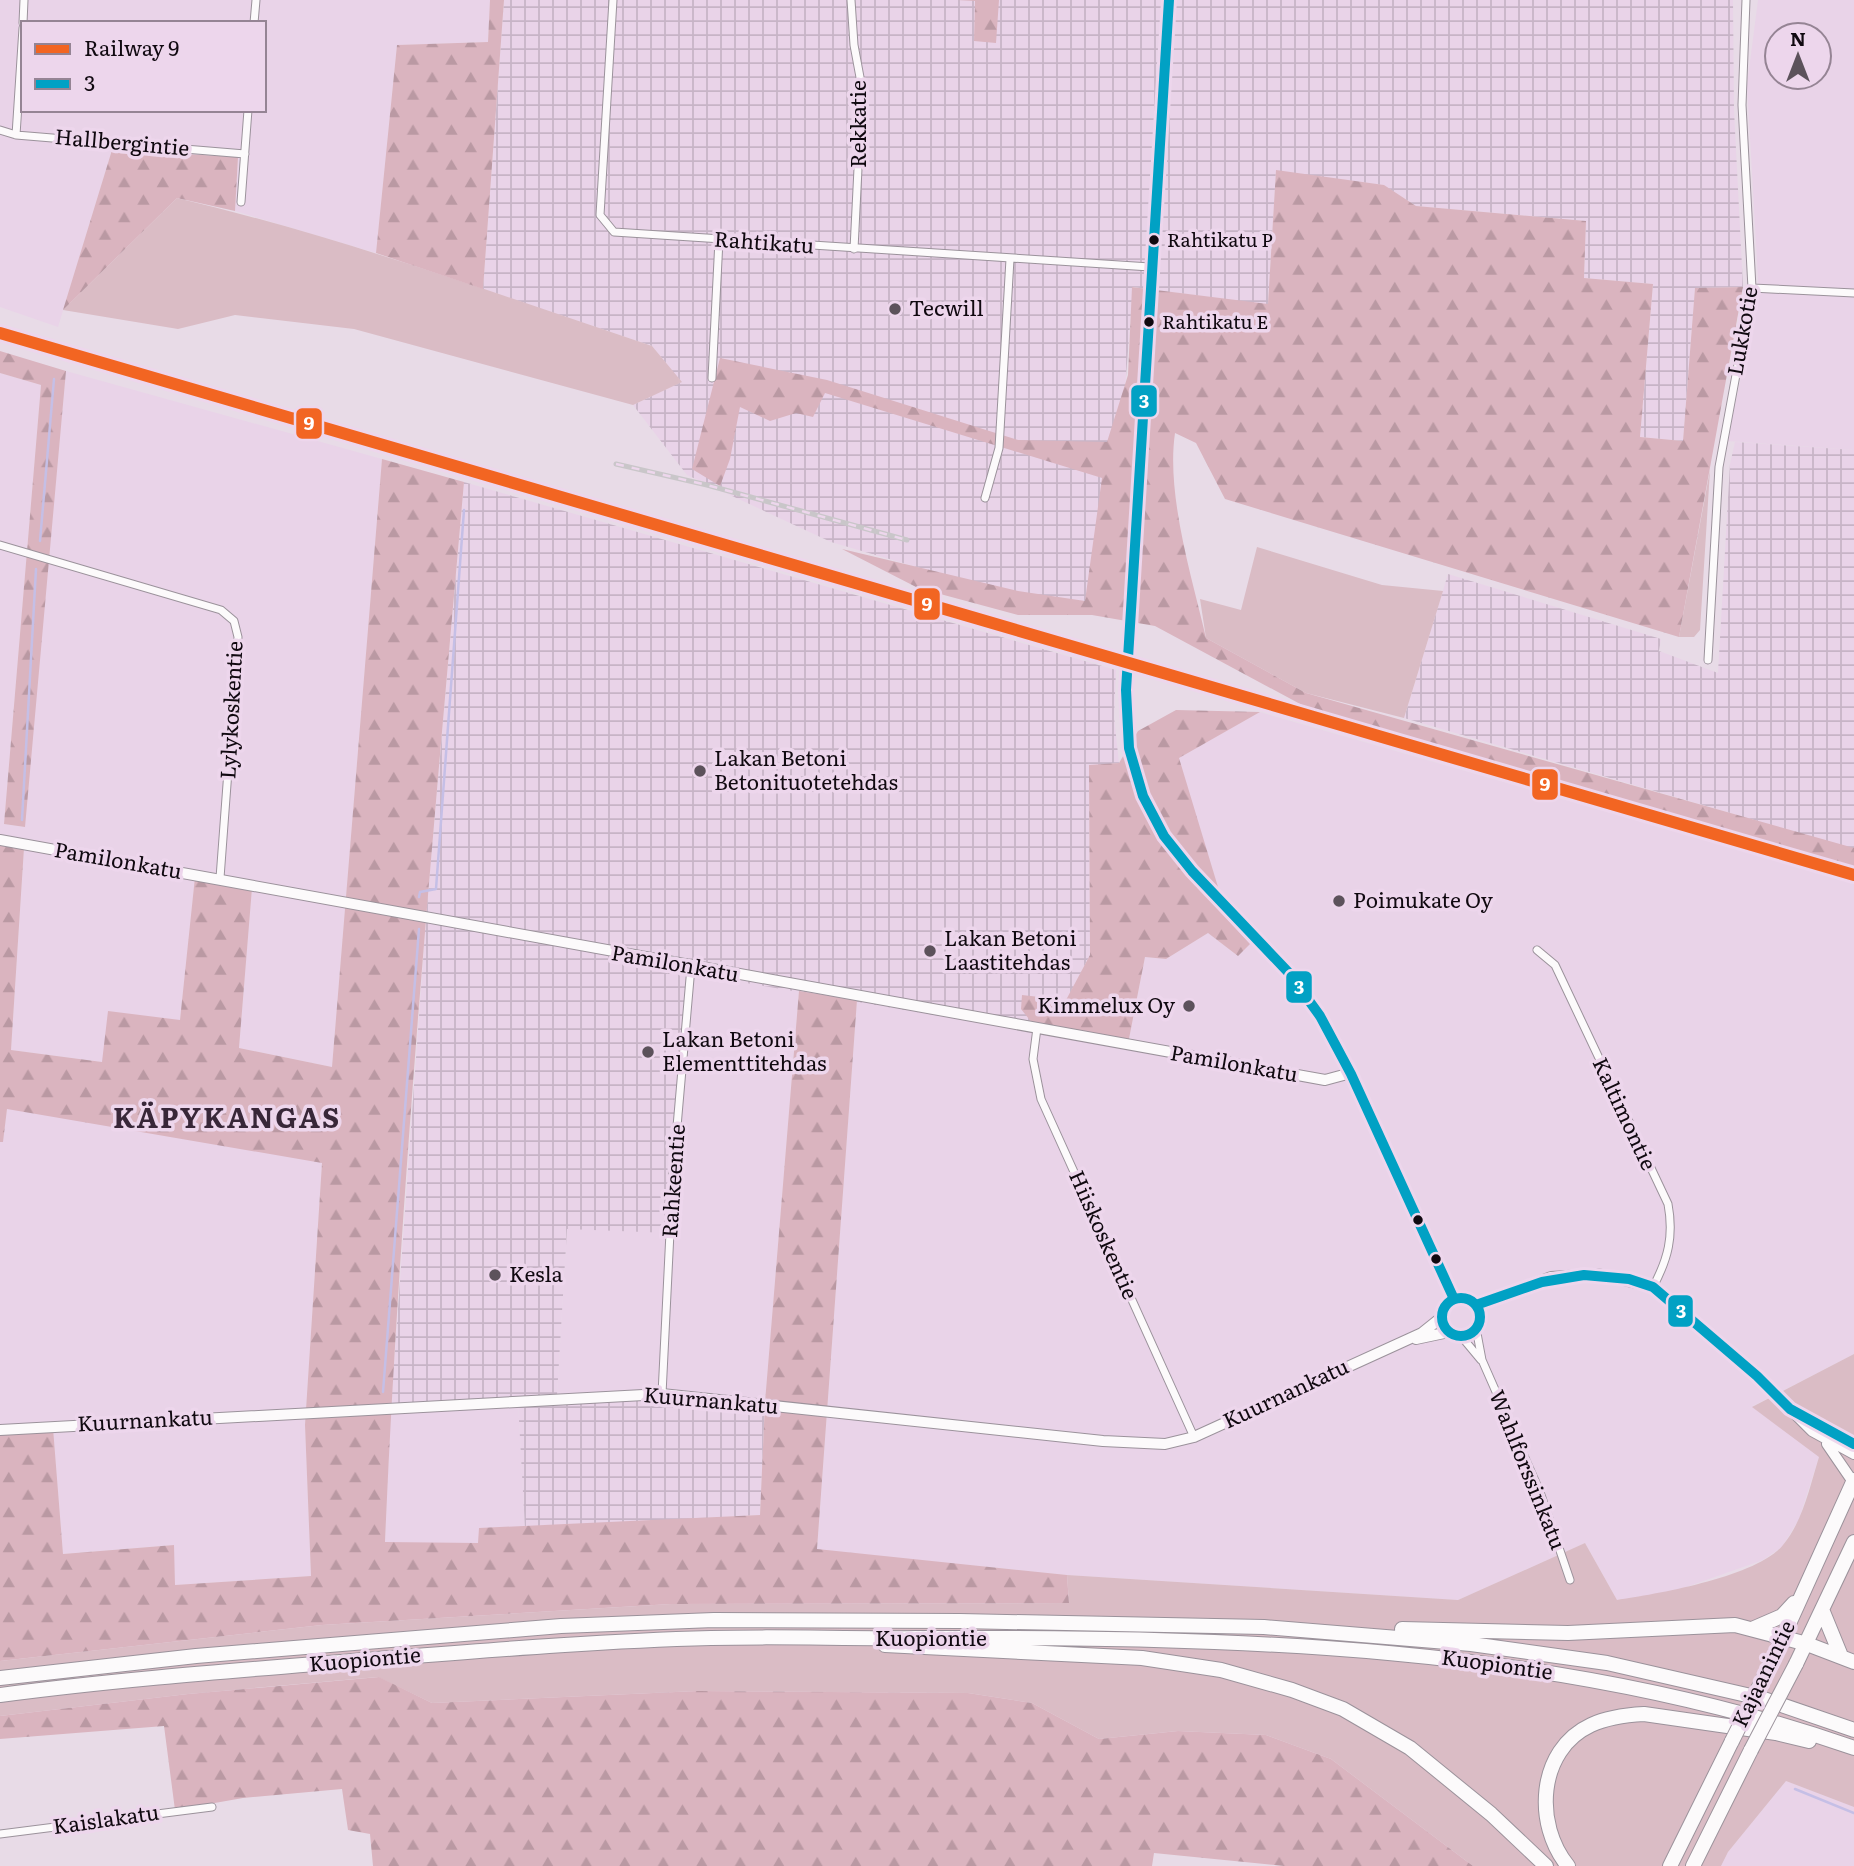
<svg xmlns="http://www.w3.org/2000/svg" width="1854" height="1866" font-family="Literata,serif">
<defs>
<pattern id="industrial-grid" width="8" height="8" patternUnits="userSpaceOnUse" patternTransform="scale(1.75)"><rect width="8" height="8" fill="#e9d3e8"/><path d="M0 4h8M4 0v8" fill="none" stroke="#c7b4c6"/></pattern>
<pattern id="forest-firs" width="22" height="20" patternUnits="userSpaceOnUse" patternTransform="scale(1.75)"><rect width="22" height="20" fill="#dab4bf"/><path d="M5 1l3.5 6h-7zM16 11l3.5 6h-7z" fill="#ba99a3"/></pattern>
</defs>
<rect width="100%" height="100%" fill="#e8dbe7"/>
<path fill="#e9d3e8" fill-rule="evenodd" d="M0 0H490L488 42 397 45 376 253 235 211 238 157 112 150 58 327 0 307ZM23 23H264V110H23Z
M1758 0H1854V450L1727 441 1759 296 1747 85ZM1777 35H1819V77H1777Z
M66 371 382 459 332 1067 239 1048 252 888 195 878 180 1020 102 1062 11 1050 24 849 0 845V373L41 385 4 824 24 827Z
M1260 712 1854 883V1354L1753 1406 1819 1457 1799 1519 1782 1547 1763 1560 1669 1593 1617 1600 1585 1543 1458 1600 1067 1575 817 1550 857 1000 1127 1049 1145 957 1166 959 1208 933 1238 956 1249 944 1228 920 1178 758Z
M687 973 799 991 765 1402 557 1395 567 1228 669 1232Z
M7 1108 322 1162 305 1425 311 1576 175 1585 173 1545 63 1554 53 1429 0 1431V1142L3 1141Z
M518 1402 525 1528H480L479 1543H385L391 1406Z
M1786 1781 1854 1807V1866H1721L1728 1852Z"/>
<path fill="url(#industrial-grid)" d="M504 0H1733L1734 110 1743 287 1695 288 1683 441 1640 437 1653 284 1584 278 1586 221 1416 206 1383 185 1276 171 1268 305 1133 287 1108 607 1016 596 831 542 687 475 633 405 681 382 652 346 483 289Z
M1735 442 1854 450V849L1404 718 1448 574 1661 639 1659 651 1718 673 1730 464Z
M464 482 1116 670 1114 717 1119 763 1089 766 1090 955 1066 1001 1040 1033 687 973 669 1233 567 1229 557 1395 660 1391 765 1402 760 1515 525 1528 518 1402 391 1406 427 905Z"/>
<path fill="#dabcc5" d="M177 198C338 236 495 293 652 346L682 382 633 405 354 329 235 315 178 329 63 310Z
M1710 470 1700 630 1694 637H1679Z
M1257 547 1382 585 1443 591 1404 718 1306 693 1206 638 1200 599 1241 610Z
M1854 1354V1807L1786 1781 1728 1852 1721 1866H1473L1331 1759 1266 1735 1178 1731 1099 1739 1032 1703 968 1693 698 1691 432 1703 378 1677 188 1694 0 1716V1661L322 1625 671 1604 1069 1603 1067 1575 1458 1600 1585 1543 1617 1600C1657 1594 1757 1577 1783 1545 1803 1521 1810 1486 1819 1457L1752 1407Z"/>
<path fill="url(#forest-firs)" d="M490 0H504L483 289 376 253 397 45 488 42Z
M957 0H999L996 43 974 41 975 1Z
M112 150 238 157 235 211 177 198 63 310Z
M1276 170 1384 185 1416 206 1586 221 1584 278 1653 284 1640 437 1683 441 1695 288 1743 287 1679 637 1225 499 1196 443 1175 433C1166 495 1192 577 1206 638L1306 693 1854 848V868L1302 705 1155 626 1092 615H1018L918 588 842 549 1018 591 1085 601 1102 478 825 393 813 417 796 413 770 421 740 407 730 459 720 486 692 469 720 358 827 380 1018 440 1107 442 1128 375 1132 287 1268 304Z
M0 351 66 371 25 827 4 824 41 385 0 373Z
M382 459 464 482C433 835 400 1188 385 1542L478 1543 479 1528 760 1515 765 1402 799 991 857 1000 817 1549 1067 1575 1069 1603 671 1604 322 1625 0 1661V1431L53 1428 63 1554 174 1545 175 1585 311 1576 305 1425 322 1163 7 1109 3 1142H0V845L24 848 11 1050 102 1062 108 1011 180 1020 195 877 252 888 239 1048 332 1067Z
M1176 710 1260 712 1179 758 1228 920 1250 944 1238 956 1208 933 1166 959 1145 957 1127 1049 1040 1033 1021 1009 1022 995 1066 1000 1090 955 1089 765 1119 763 1138 731Z
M379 1677 432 1703 698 1691 968 1693 1032 1703 1099 1739 1178 1731 1266 1735 1331 1759 1473 1866H1284L1154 1853 1152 1866H373L370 1834 348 1830 342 1789 243 1798 175 1810 164 1726 0 1739V1716L188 1694Z"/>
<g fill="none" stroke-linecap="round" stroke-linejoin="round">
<path stroke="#c5bfe6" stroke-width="2.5" d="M40 541 54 379
M22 820 36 569
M419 897 420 892 436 889 464 510
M383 1392 419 929
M1795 1789 1854 1813"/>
<g stroke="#9b929b" stroke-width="9">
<path id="street" d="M613 0 600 215 614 232 1150 267
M851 0 854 45 862 88 854 249
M23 23 24 0
M254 23 256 0
M0 130 16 135 245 154
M16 135 23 28
M241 202 248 110
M1752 288 1854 293
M712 378 719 240
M985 498 999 448 1010 259
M0 545 221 610 234 621 238 637 220 878
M1708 660 1719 467 1752 288 1742 105 1746 0
M1537 950 1555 965 1668 1204C1674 1236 1668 1259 1653 1287
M1037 1028 1033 1059 1041 1099 1194 1437
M1476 1328 1482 1360 1540 1492 1570 1580
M1461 1336 1481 1360
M662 1394 673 1172 691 967
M0 1834 212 1807"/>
</g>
<g stroke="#9b929b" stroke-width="12">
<path id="secondary" d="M1169 0 1126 690C1120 862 1242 892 1320 1016 1344 1053 1360 1095 1379 1135 1404 1190 1429 1244 1454 1299
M0 840 1325 1080 1351 1073
M1442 1317a19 19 0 1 1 38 0a19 19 0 1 1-38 0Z
M1476 1305 1551 1277 1598 1274 1653 1287 1757 1376 1812 1431 1854 1454
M1416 1339 1449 1332
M1819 1427 1854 1444
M0 1430 662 1394 1103 1441 1165 1444 1194 1437 1422 1333 1442 1317
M1827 1444 1853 1482"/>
</g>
<g stroke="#9b929b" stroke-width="16">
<path id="highway" d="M1823 1612 1841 1656
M1402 1629 1568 1633 1735 1625 1807 1644 1854 1662
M1752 1629 1782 1616 1794 1603
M885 1645 1142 1658 1221 1670 1292 1690 1343 1709 1410 1748 1491 1814 1546 1866
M1773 1659 1854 1480
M1796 1664 1854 1542
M0 1678 196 1656 561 1626 714 1620 960 1621 1264 1627 1471 1644 1607 1663 1764 1699 1854 1730
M0 1695C121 1679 243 1670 364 1660 480 1651 595 1641 711 1638 780 1636 849 1639 917 1638 1232 1637 1554 1643 1854 1748
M1568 1866C1534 1825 1537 1750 1591 1725 1608 1717 1626 1715 1644 1714L1776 1733 1809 1741
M1670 1866 1732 1741
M1693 1866 1751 1750"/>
</g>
<use href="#street" stroke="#fcfafb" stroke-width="7"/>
<use href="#secondary" stroke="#fcfafb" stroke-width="10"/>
<use href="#highway" stroke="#fcfafb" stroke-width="14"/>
<g stroke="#c9c6c9" stroke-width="5">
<path id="rail" d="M616 464 707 485 907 540"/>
</g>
<use href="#rail" stroke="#edd6ec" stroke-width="2.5" stroke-dasharray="8" stroke-linecap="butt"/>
<g stroke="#9b929b" stroke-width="16" stroke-linecap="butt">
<path id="highway-bridge" d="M1732 1741 1773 1659
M1751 1750 1796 1664"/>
</g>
<use href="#highway-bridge" stroke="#fcfafb" stroke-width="14"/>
<g stroke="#edd6ec" stroke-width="16">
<path id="bus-1" d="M1169 0 1126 690 1129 748 1143 796 1164 836 1192 871 1289 973 1320 1016 1351 1074 1454 1299
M1442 1317a19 19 0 1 1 38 0a19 19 0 1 1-38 0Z
M1476 1305 1542 1282 1584 1275 1629 1279 1653 1287 1757 1376 1790 1409 1854 1444"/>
</g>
<use href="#bus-1" stroke="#01a1c4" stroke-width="10"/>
<g stroke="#edd6ec" stroke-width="18">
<path id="rail-1" d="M0 333 1854 875"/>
</g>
<use href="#rail-1" stroke="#f26522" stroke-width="12"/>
</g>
<g fill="#100910" stroke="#edd6ec" stroke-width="2.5">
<circle cx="1154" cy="240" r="6"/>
<circle cx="1149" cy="322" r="6"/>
<circle cx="1418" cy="1220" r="6"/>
<circle cx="1436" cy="1259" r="6"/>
</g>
<g fill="#5c525b" stroke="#edd6ec" stroke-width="2.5">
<circle cx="895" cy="309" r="7"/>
<circle cx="700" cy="771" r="7"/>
<circle cx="1339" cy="901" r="7"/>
<circle cx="930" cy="951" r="7"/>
<circle cx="1189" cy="1006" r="7"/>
<circle cx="648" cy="1052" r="7"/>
<circle cx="495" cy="1275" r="7"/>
</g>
<g text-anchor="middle" stroke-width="7" stroke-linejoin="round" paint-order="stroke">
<g font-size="19" fill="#100910" stroke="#edd6ec" text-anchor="start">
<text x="1167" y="247">Rahtikatu P</text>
<text x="1162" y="329">Rahtikatu E</text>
</g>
<g font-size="21" fill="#100910" stroke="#edd6ec">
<text transform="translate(859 124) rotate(-90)" y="7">Rekkatie</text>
<text transform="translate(122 143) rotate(5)" y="7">Hallbergintie</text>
<text transform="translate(764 243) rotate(4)" y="7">Rahtikatu</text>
<text transform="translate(1743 331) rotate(-80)" y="7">Lukkotie</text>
<text transform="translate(232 710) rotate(-87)" y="7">Lylykoskentie</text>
<text transform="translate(118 861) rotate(10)" y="7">Pamilonkatu</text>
<text transform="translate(675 964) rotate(10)" y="7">Pamilonkatu</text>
<text transform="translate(1234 1064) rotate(10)" y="7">Pamilonkatu</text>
<text transform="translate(1624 1114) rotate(65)" y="7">Kaltimontie</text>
<text transform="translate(674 1181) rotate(-86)" y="7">Rahkeentie</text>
<text transform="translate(1103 1235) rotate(66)" y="7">Hiiskoskentie</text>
<text transform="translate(1286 1394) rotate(-25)" y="7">Kuurnankatu</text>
<text transform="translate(711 1401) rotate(5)" y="7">Kuurnankatu</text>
<text transform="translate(145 1421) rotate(-3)" y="7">Kuurnankatu</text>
<text transform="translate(1527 1470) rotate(68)" y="7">Wahlforssinkatu</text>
<text x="931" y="1646">Kuopiontie</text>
<text transform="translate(365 1660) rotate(-5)" y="7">Kuopiontie</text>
<text transform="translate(1497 1665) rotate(8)" y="7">Kuopiontie</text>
<text transform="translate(1764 1674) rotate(-64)" y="7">Kajaanintie</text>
<text transform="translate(106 1820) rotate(-8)" y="7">Kaislakatu</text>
</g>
<g font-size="21" fill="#100910" stroke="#edd6ec" text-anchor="start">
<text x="909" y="316">Tecwill</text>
<text x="714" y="766">Lakan Betoni<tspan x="714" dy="24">Betonituotetehdas</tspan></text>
<text x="1353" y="908">Poimukate Oy</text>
<text x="944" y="946">Lakan Betoni<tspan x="944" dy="24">Laastitehdas</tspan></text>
<text x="1175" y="1013" text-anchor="end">Kimmelux Oy</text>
<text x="662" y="1047">Lakan Betoni<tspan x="662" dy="24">Elementtitehdas</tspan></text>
<text x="509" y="1282">Kesla</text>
</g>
<g font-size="28" font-weight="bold" letter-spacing="2" fill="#382738" stroke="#edd6ec">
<text x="227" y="1128">KÄPYKANGAS</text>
</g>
</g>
<g stroke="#edd6ec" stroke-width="2.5">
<rect x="1130" y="384" width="28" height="34" rx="7" fill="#01a1c4"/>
<rect x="295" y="407" width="28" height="33" rx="7" fill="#f26522"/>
<rect x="913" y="587" width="28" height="34" rx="7" fill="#f26522"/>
<rect x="1531" y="768" width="28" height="33" rx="7" fill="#f26522"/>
<rect x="1285" y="970" width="28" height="34" rx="7" fill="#01a1c4"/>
<rect x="1667" y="1294" width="27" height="34" rx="7" fill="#01a1c4"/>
</g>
<g font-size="19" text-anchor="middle" font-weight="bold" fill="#fff">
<text x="1144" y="408">3</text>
<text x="309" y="430">9</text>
<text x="927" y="611">9</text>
<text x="1545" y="791">9</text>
<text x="1299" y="994">3</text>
<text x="1681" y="1318">3</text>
</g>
<rect x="21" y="21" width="245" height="91" fill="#edd6ec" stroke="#958494" stroke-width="2"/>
<rect x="35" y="44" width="35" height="10" fill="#f26522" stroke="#958494" stroke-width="2"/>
<text x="84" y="56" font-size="21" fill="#100910">Railway 9</text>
<rect x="35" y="79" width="35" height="10" fill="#01a1c4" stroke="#958494" stroke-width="2"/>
<text x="84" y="91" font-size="21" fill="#100910">3</text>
<g transform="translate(1798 56)"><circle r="33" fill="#edd6ec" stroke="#958494" stroke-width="2"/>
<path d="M0-5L12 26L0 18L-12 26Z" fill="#5c525b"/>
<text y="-10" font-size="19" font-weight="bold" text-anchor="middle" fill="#100910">N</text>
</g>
</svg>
